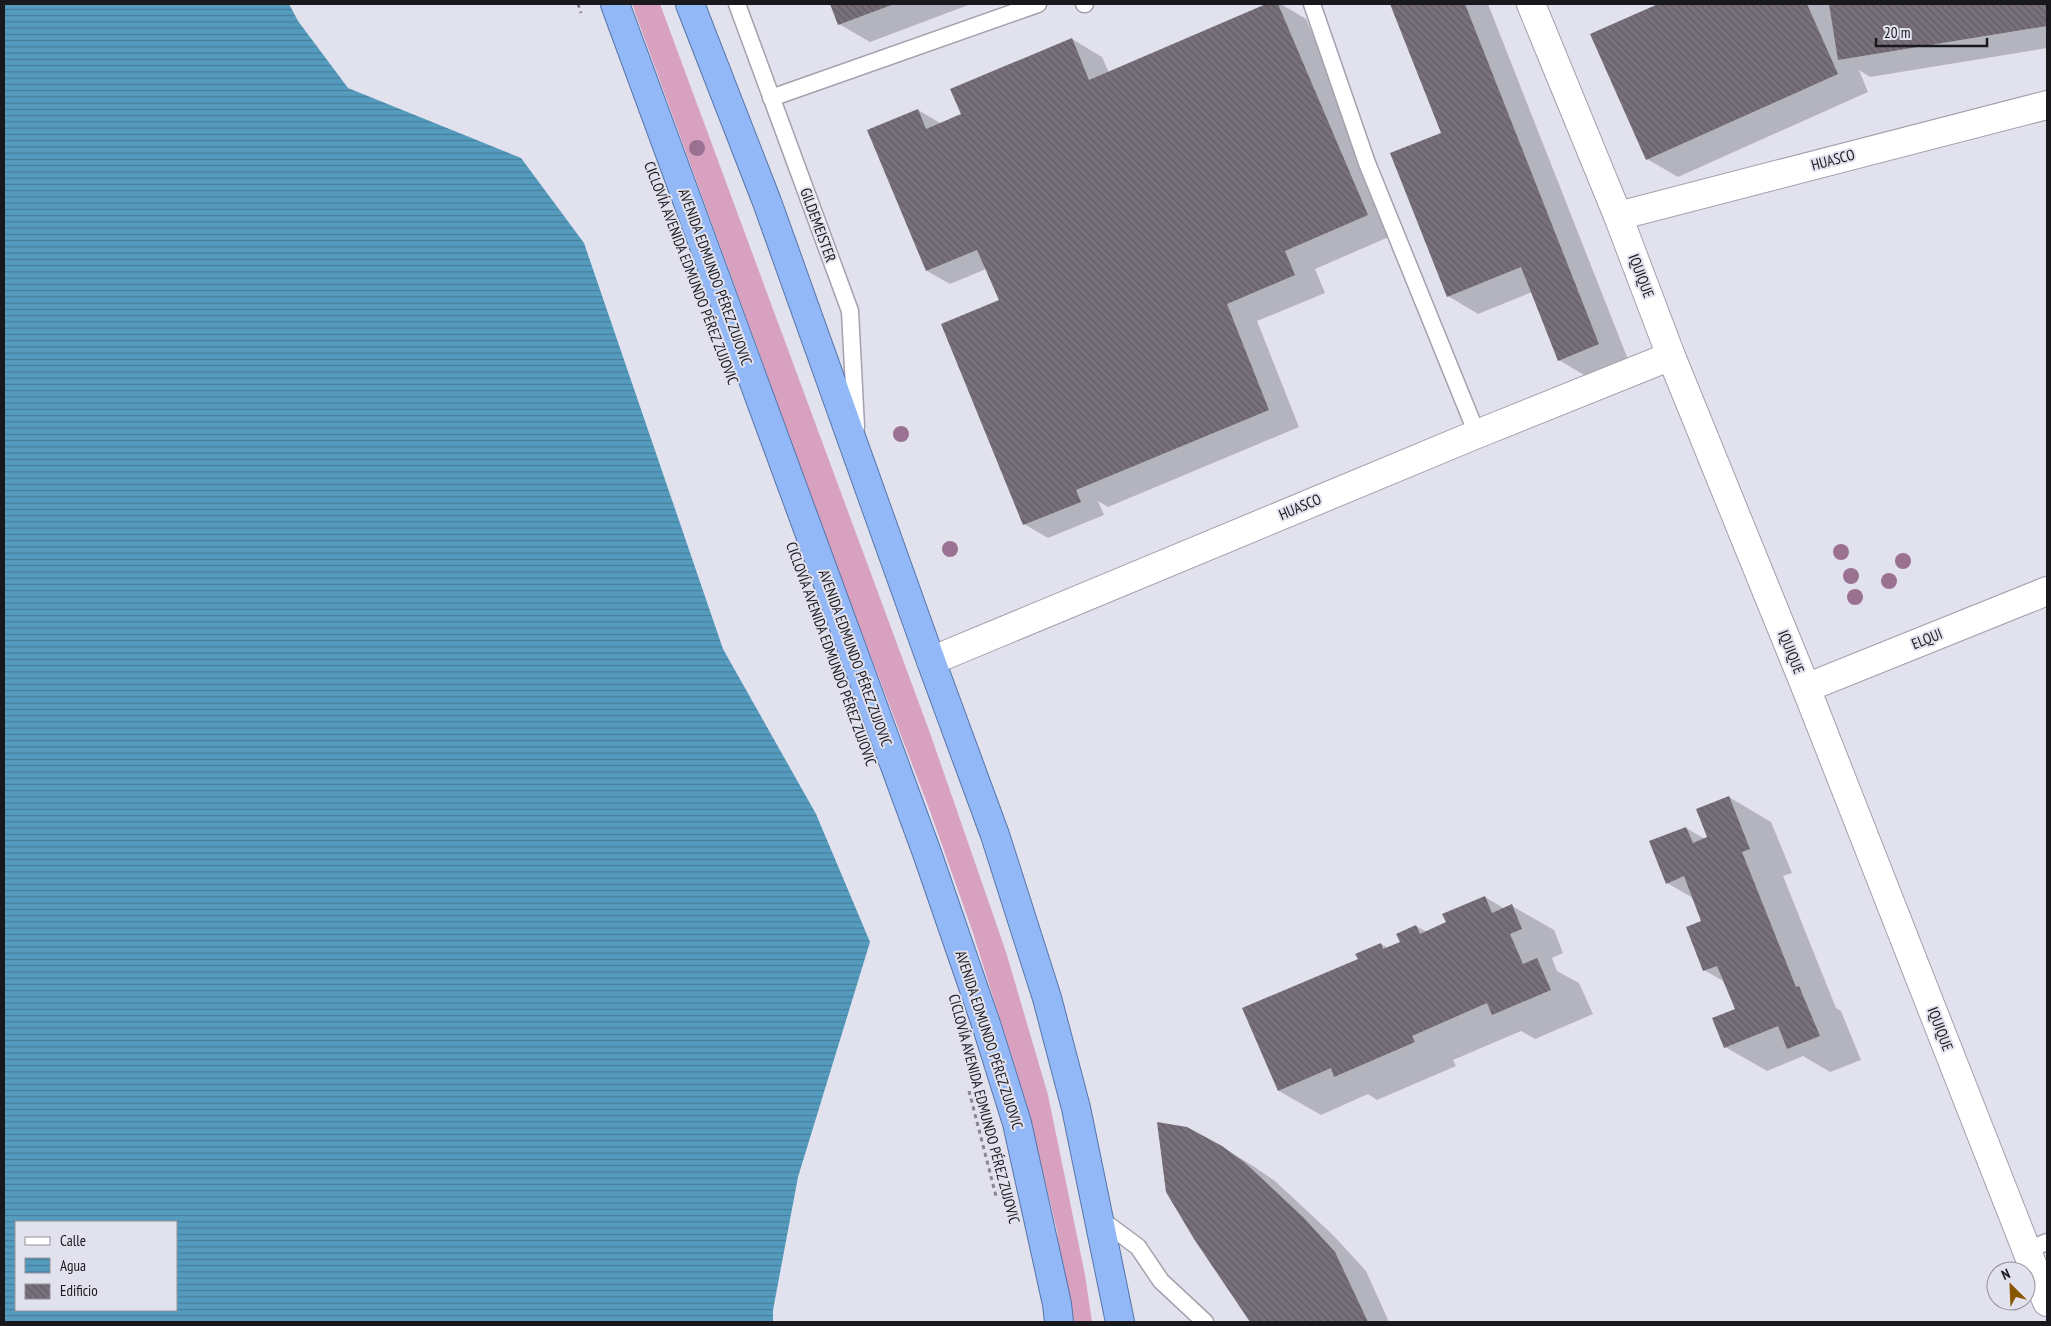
<svg xmlns="http://www.w3.org/2000/svg" width="2051" height="1326" font-family="'PT Sans Narrow',sans-serif">
<defs>
<pattern id="water-rules" width="6" height="5" patternUnits="userSpaceOnUse" patternTransform="scale(1.25)"><rect width="6" height="5" fill="#559bbe"/><path d="M0 2.5h6" fill="none" stroke="#467e9a"/></pattern>
<pattern id="building-back-hatch" width="6" height="6" patternUnits="userSpaceOnUse" patternTransform="scale(1.25)"><rect width="6" height="6" fill="#78717b"/><path d="M-1 5l2 2M0 0l6 6M5-1l2 2" fill="none" stroke="#625c64"/></pattern>
</defs>
<rect width="100%" height="100%" fill="#e2e1ee"/>
<path fill="#d8a1bf" d="M632 4H660L930 733 1006 952 1048 1095 1085 1275 1092 1322H1069L1057 1231 1027 1105 972 930 930 811 845 589Z"/>
<path fill="url(#water-rules)" fill-rule="evenodd" d="M4 4H289L298 21 348 88 521 158 584 243 723 649 816 814 870 942 798 1177 773 1310V1322H4ZM16 1222H176V1310H16Z"/>
<path fill="#0003" d="M831 4H971L870 42 839 24Z
M1269 4H1281L1306 19 1398 233 1315 269 1325 293 1257 321 1299 427 1108 507 1098 501 1104 515 1048 538 1024 524 999 301 986 269 950 284 927 271 918 110 942 124 963 115 1072 39 1102 57 1109 73Z
M1391 4H1488L1629 362 1589 378 1559 360 1532 292 1478 314 1448 296 1442 134Z
M1661 4H1829L1830 6V4H2047V48L1870 77 1859 70 1868 92 1678 177 1647 159 1591 35Z
M1729 797 1771 822 1792 873 1783 876 1836 1008 1841 1011 1861 1060 1830 1072 1803 1056 1767 1071 1725 1047 1736 1010 1725 982 1704 970 1703 922 1693 898 1667 883 1686 828 1705 839 1709 838Z
M1485 897 1505 909 1512 906 1554 930 1563 953 1552 958 1557 971 1579 983 1593 1014 1535 1039 1521 1031 1453 1060 1456 1066 1377 1100 1368 1094 1321 1115 1279 1091 1359 959 1381 944 1388 948 1401 943 1416 926 1427 932 1447 923Z
M1222 1147 1253 1166 1275 1181 1334 1236 1366 1271 1389 1322H1252L1195 1238Z"/>
<path fill="url(#building-back-hatch)" d="M830 4H894L838 25Z
M1266 4H1278L1368 215 1285 251 1295 275 1227 304 1269 410 1076 490 1081 502 1023 525 941 324 999 300 977 250 926 271 867 130 918 109 926 129 961 114 950 89 1072 38 1089 80Z
M1390 4H1465L1599 344 1558 361 1521 267 1447 297 1390 153 1441 133Z
M1658 4H1807L1838 74 1646 160 1590 34Z
M1829 4H2047V26L1838 60Z
M1729 796 1750 849 1742 852 1796 987 1799 986 1820 1036 1787 1049 1778 1026 1724 1048 1712 1018 1735 1009 1717 966 1703 971 1686 927 1701 921 1684 876 1666 884 1649 841 1686 827 1693 843 1707 837 1696 809Z
M1485 896 1492 913 1512 904 1522 929 1510 934 1523 964 1537 958 1551 990 1492 1015 1487 1003 1412 1036 1415 1042 1334 1077 1331 1068 1278 1091 1242 1008 1358 959 1355 954 1381 943 1383 949 1400 942 1396 934 1416 925 1420 934 1446 922 1442 914Z
M1157 1122 1187 1127 1222 1146 1244 1162 1303 1217 1335 1252 1368 1322H1250L1194 1239 1166 1192Z"/>
<g fill="none" stroke-linecap="round" stroke-linejoin="round">
<g stroke="#a2a1ad" stroke-width="19">
<path id="service" d="M737 4 850 311 856 427
M1084 4H1085
M1312 4 1367 163 1477 434
M771 98 1038 4
M1099 1218 1138 1247 1161 1281 1205 1322
M2027 1250 2047 1242"/>
</g>
<g stroke="#a2a1ad" stroke-width="30">
<path id="minor" d="M1618 216 2047 105
M931 661 1477 434 1671 356
M1806 688 2047 591"/>
</g>
<g stroke="#a2a1ad" stroke-width="30">
<path id="tertiary" d="M1531 4 1618 216 1671 356 1806 688 2047 1302"/>
</g>
<g stroke="#5675a9" stroke-width="30">
<path id="trunk" d="M615 4 927 853 986 1024 1017 1123 1057 1304 1059 1322
M690 4 767 202 931 661 995 835 1047 998 1076 1108 1120 1322"/>
</g>
<path stroke="#878790" stroke-width="3" stroke-dasharray="4 4" stroke-linecap="butt" d="M578 4 581 13
M969 1091 996 1196"/>
<use href="#service" stroke="#fff" stroke-width="16"/>
<use href="#minor" stroke="#fff" stroke-width="28"/>
<use href="#tertiary" stroke="#fff" stroke-width="28"/>
<use href="#trunk" stroke="#92b8f7" stroke-width="28"/>
</g>
<g fill="#9a7191">
<circle cx="697" cy="148" r="8"/>
<circle cx="901" cy="434" r="8"/>
<circle cx="950" cy="549" r="8"/>
<circle cx="1841" cy="552" r="8"/>
<circle cx="1903" cy="561" r="8"/>
<circle cx="1851" cy="576" r="8"/>
<circle cx="1889" cy="581" r="8"/>
<circle cx="1855" cy="597" r="8"/>
</g>
<g text-anchor="middle" stroke-width="4" stroke-linejoin="round" paint-order="stroke">
<g font-size="15" fill="#19191d" stroke="#e2e1ee">
<text transform="translate(1833 160) rotate(-15)" y="5">HUASCO</text>
<text transform="translate(818 225) rotate(70)" y="5">GILDEMEISTER</text>
<text transform="translate(691 273) rotate(69)" y="5">CICLOVÍA AVENIDA EDMUNDO PÉREZ ZUJOVIC</text>
<text transform="translate(1641 276) rotate(69)" y="5">IQUIQUE</text>
<text transform="translate(715 277) rotate(70)" y="5">AVENIDA EDMUNDO PÉREZ ZUJOVIC</text>
<text transform="translate(1300 507) rotate(-23)" y="5">HUASCO</text>
<text transform="translate(1927 639) rotate(-22)" y="5">ELQUI</text>
<text transform="translate(1791 652) rotate(68)" y="5">IQUIQUE</text>
<text transform="translate(831 654) rotate(70)" y="5">CICLOVÍA AVENIDA EDMUNDO PÉREZ ZUJOVIC</text>
<text transform="translate(855 658) rotate(70)" y="5">AVENIDA EDMUNDO PÉREZ ZUJOVIC</text>
<text transform="translate(1940 1029) rotate(69)" y="5">IQUIQUE</text>
<text transform="translate(989 1040) rotate(72)" y="5">AVENIDA EDMUNDO PÉREZ ZUJOVIC</text>
<text transform="translate(984 1109) rotate(75)" y="5">CICLOVÍA AVENIDA EDMUNDO PÉREZ ZUJOVIC</text>
</g>
</g>
<rect width="2051" height="1326" fill="none" stroke="#19191d" stroke-width="10"/>
<rect x="15" y="1221" width="162" height="90" fill="#e2e1ee" stroke="#92919a"/>
<rect x="25" y="1237" width="25" height="8" fill="#ffffff" stroke="#92919a"/>
<text x="60" y="1246" font-size="15" fill="#19191d">Calle</text>
<rect x="25" y="1258" width="25" height="15" fill="url(#water-rules)" stroke="#92919a"/>
<text x="60" y="1271" font-size="15" fill="#19191d">Agua</text>
<rect x="25" y="1284" width="25" height="15" fill="url(#building-back-hatch)" stroke="#92919a"/>
<text x="60" y="1296" font-size="15" fill="#19191d">Edificio</text>
<g transform="translate(2011 1286) rotate(336)"><circle r="24" fill="#e2e1ee" stroke="#92919a"/>
<path d="M0-4L9 19L0 12L-9 19Z" fill="#895600"/>
<text y="-8" font-size="14" font-weight="bold" text-anchor="middle" fill="#19191d">N</text>
</g>
<path d="M1876 38v8h111v-8" fill="none" stroke="#19191d" stroke-width="2.5"/>
<text x="1884" y="38" font-size="15" fill="#19191d" stroke="#e2e1ee" stroke-width="4" paint-order="stroke">20 m</text>
</svg>
